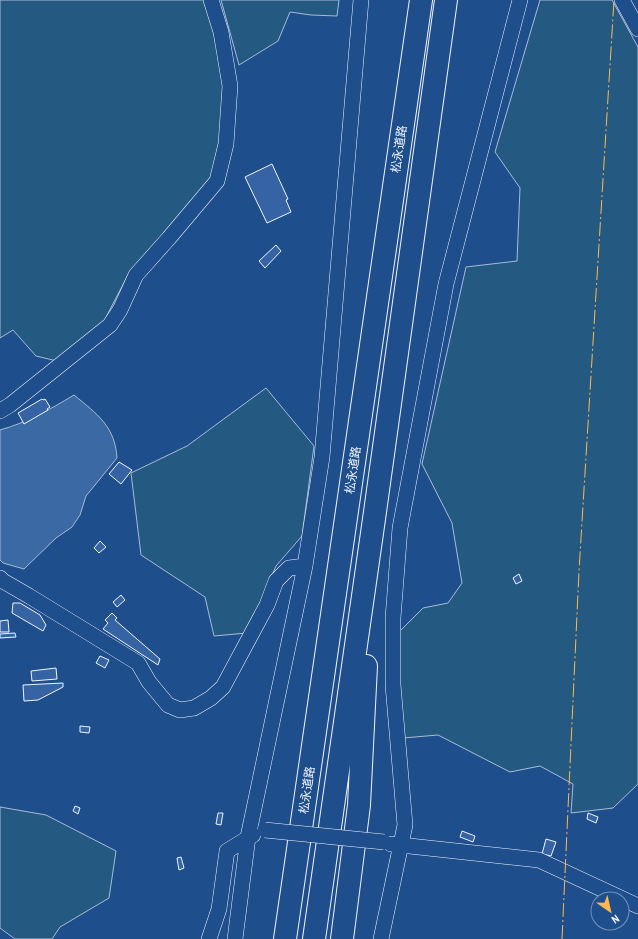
<svg xmlns="http://www.w3.org/2000/svg" width="638" height="939" font-family="'Archivo Narrow','Noto Sans JP',sans-serif">
<rect width="100%" height="100%" fill="#1f4e8c"/>
<path fill="#245a82" stroke="#a8bbd7" d="M0 0H207L218 33 226 99 213 181 129 273 104 321 57 361 36 356 13 330 0 338Z
M221 0H339L337 16 311 15 290 12 278 41 239 65Z
M540 0H612L638 47V784L613 808 571 813 573 784 540 766 510 772 438 735 403 738 398 689 399 632 423 608 448 603 462 583 452 523 422 464 466 267 517 261 520 188 495 152Z
M266 388 314 446 302 536 276 566 247 633 214 636 205 597 141 555 131 473 187 446Z
M0 807 46 815 116 851 109 898 60 927 52 939H15L0 928Z"/>
<path fill="#3b69a3" stroke="#a8bbd7" d="M74 395C97 414 115 426 117 458L86 496 80 515 72 527 56 538 24 569 3 563 0 560V430C28 422 49 410 74 395Z"/>
<path fill="#3563a3" stroke="#f2f6ff" d="M272 164 288 199 286 200 291 212 267 223 245 177Z
M276 245 281 251 265 268 259 261Z
M42 399 43 400 45 399 50 407 47 409 48 410 24 424 18 413Z
M119 462 132 470 121 484 109 474Z
M100 541 106 547 99 553 94 548Z
M519 574 522 581 516 584 513 578Z
M121 595 125 600 117 607 113 602Z
M13 603H20L40 615 46 625 43 631 12 613Z
M112 613 117 618 115 620 160 659 158 665 103 629 108 623 105 620Z
M8 620 9 632H0V621Z
M15 633 16 637 0 638V634Z
M100 656 109 660 105 668 96 663Z
M56 668 57 679 32 681 31 671Z
M63 683V687L38 700 24 701 23 685Z
M80 726 90 727 89 733 80 732Z
M75 806 80 808 78 814 73 811Z
M218 813H223L221 825 216 824Z
M588 813 598 817 596 823 587 819Z
M462 831 475 836 473 842 460 837Z
M546 839 556 842 551 856 542 854Z
M181 857 184 868 179 870 177 858Z"/>
<g fill="none" stroke-linecap="round" stroke-linejoin="round">
<g stroke="#f2f6ff" stroke-width="16">
<path id="minor" d="M622 0 638 29
M0 411 10 405 110 325 120 310 136 275 169 238 217 181 226 144 230 86 221 32 211 0
M0 578 3 581 29 596 138 663 149 682 168 705 180 710 194 708 211 698 223 687 267 605 276 581 289 568 305 566
M391 844 539 860 638 906
M209 939 219 909 227 851 253 835
M235 939 248 837 305 566 322 457 361 0
M381 939 405 825 393 685V618L400 528 446 284 520 0"/>
</g>
<g stroke="#f2f6ff" stroke-width="24">
<path id="motorway" d="M285 939 421 0
M314 939 374 519 446 0
M342 939 359 805 366 666"/>
</g>
<use href="#minor" stroke="#1f4e8c" stroke-width="15"/>
<use href="#motorway" stroke="#1f4e8c" stroke-width="22"/>
<g stroke="#f2f6ff" stroke-width="16" stroke-linecap="butt">
<path id="minor-bridge" d="M265 830 384 842"/>
</g>
<use href="#minor-bridge" stroke="#1f4e8c" stroke-width="15"/>
<path stroke="#ffb74d" stroke-width="1" stroke-dasharray="14 3 2 3" stroke-linecap="butt" d="M562 939 579 571 614 0"/>
</g>
<g text-anchor="middle" stroke-width="3" stroke-linejoin="round" paint-order="stroke">
<g font-size="12" fill="#f2f6ff" stroke="#1f4e8c">
<text transform="translate(399 149) rotate(-82)" y="4">松永道路</text>
<text transform="translate(353 470) rotate(-82)" y="4">松永道路</text>
<text transform="translate(307 790) rotate(-82)" y="4">松永道路</text>
</g>
</g>
<g transform="translate(610 911) rotate(146)"><circle r="19" fill="#1f4e8c" stroke="#7391ba"/>
<path d="M0-3L7 15L0 10L-7 15Z" fill="#ffb74d"/>
<text y="-6" font-size="11" font-weight="bold" text-anchor="middle" fill="#f2f6ff">N</text>
</g>
</svg>
